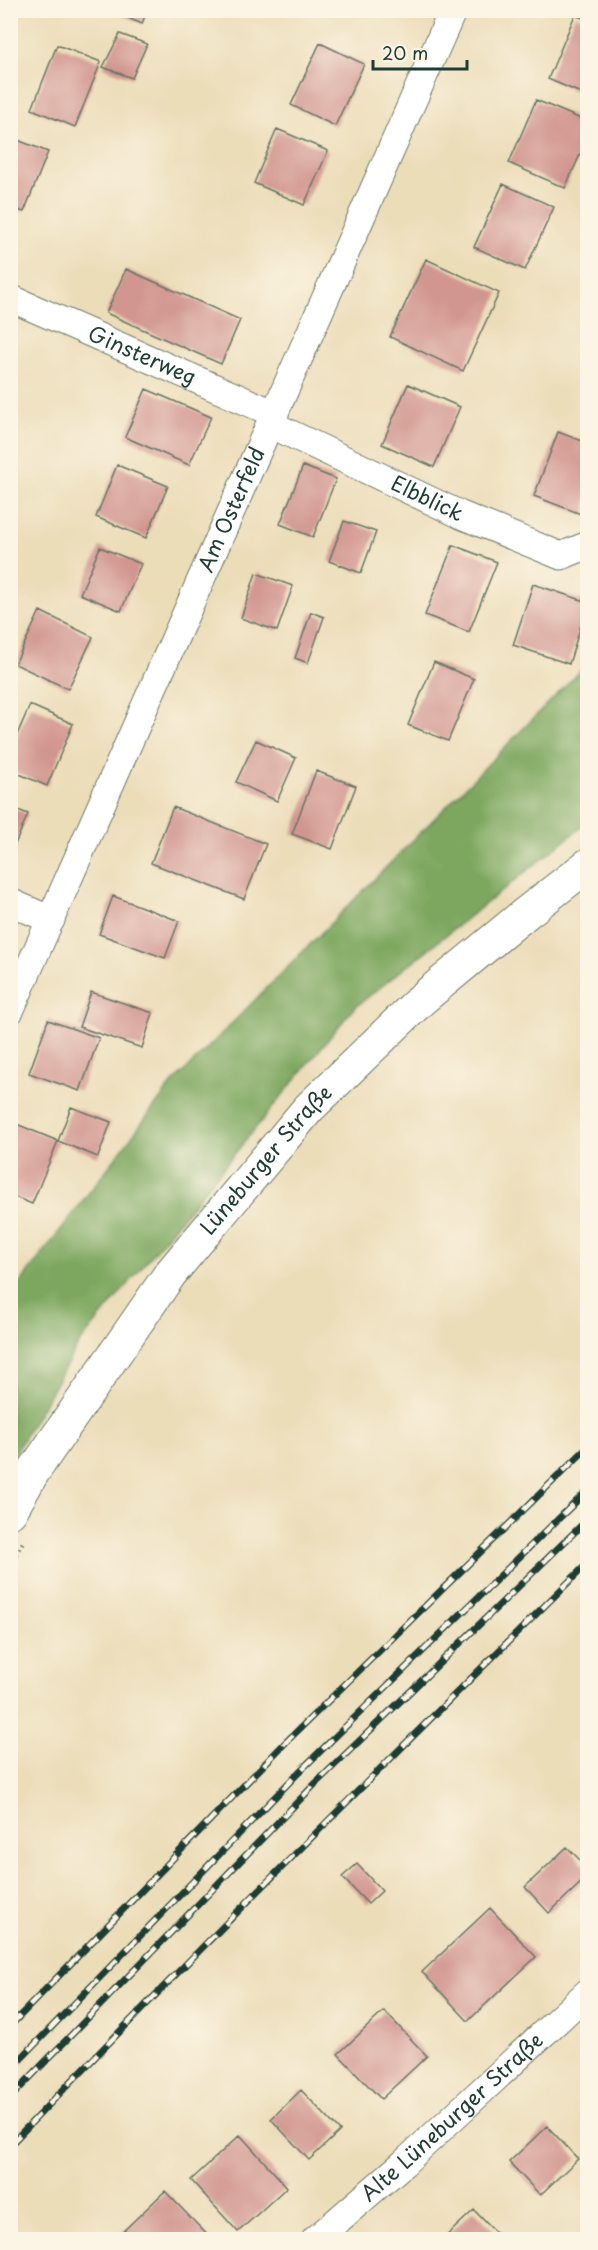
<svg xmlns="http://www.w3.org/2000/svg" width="598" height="2250" font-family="'Playpen Sans',sans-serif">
<rect width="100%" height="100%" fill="#fcf5e5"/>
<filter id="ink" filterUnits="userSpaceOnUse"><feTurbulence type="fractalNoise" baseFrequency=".0167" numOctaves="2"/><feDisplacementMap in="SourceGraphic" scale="12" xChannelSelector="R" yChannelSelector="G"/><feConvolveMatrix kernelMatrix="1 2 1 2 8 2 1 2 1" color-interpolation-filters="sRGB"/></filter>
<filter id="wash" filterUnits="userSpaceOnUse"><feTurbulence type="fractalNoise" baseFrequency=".008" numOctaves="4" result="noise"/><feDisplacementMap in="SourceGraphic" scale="24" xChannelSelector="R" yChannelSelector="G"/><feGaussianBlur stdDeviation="1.35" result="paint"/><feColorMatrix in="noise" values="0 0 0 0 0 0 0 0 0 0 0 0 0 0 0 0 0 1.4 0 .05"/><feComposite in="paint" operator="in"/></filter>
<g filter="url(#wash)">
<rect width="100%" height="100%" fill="#ecddb9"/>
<path fill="#7da75f" stroke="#4e724a" stroke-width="1.5" d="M587 664V823L353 1009 78 1345 11 1460V1295L171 1085Z"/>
<g id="blocks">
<path fill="#d19690" d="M109 10H147L142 24Z
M575 15 588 20V96L548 79Z
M120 34 147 44 132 78 103 67Z
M320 43 364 64 335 126 291 105Z
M57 45 101 62 75 127 32 109Z
M536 100 588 122V137L565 188 509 163Z
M277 129 328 151 304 205 254 183Z
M10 137 48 152 24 212 10 207Z
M503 184 554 207 525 270 474 247Z
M426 259 499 293 463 371 390 337Z
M126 269 240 320 221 364 106 313Z
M408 384 460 407 434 467 382 444Z
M146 389 211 417 189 465 125 437Z
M558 432 588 443 586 516 534 496Z
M117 465 168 486 146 538 96 517Z
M303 466 336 479 313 537 280 524Z
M344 521 376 532 361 573 329 561Z
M453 545 497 562 469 632 425 615Z
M100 547 141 564 121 611 80 594Z
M256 573 293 586 277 631 241 618Z
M533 584 588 602 569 664 513 645Z
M40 611 93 637 68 689 15 664Z
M311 612 324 617 308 663 295 658Z
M434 662 474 679 448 741 408 725Z
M30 705 73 724 47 786 10 770V751Z
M256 740 296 758 277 801 236 782Z
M316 771 356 786 332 849 292 834Z
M10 807 28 814 10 856Z
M173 807 266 844 244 899 151 863Z
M113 896 179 921 165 958 99 934Z
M91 992 153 1013 142 1048 79 1027Z
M48 1020 99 1038 80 1091 29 1073Z
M71 1107 111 1122 98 1157 58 1141Z
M14 1123 58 1141 32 1204 10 1195V1131Z
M567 1847 588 1868V1876L549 1913 525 1887Z
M357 1864 382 1891 368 1904 342 1877Z
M490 1908 536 1957 468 2021 422 1972Z
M384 2011 427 2056 381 2099 338 2054Z
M301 2090 340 2131 309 2160 271 2119Z
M547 2126 578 2159 540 2195 509 2162Z
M240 2135 287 2187 238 2232 191 2180Z
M165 2191 212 2240H118L116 2238Z
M474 2210 497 2234 492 2240H442Z"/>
</g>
</g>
<g filter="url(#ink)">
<use href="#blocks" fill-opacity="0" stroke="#677563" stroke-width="1.5"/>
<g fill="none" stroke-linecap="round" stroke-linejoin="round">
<g stroke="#677563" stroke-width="29">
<g id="street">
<path id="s1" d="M10 298 275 414"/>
<path id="s2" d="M270 424 461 515 561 556 588 545"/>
<path d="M10 902 51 920"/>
<path id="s3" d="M10 1011 453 10"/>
<path id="s4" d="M315 2240 404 2163 588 1992"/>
</g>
</g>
<g stroke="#677563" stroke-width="35">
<g id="secondary">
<path id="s5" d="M10 1512 33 1472 170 1274 308 1109 422 999 526 913 588 865"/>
</g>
</g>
<path stroke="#677563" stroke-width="4" stroke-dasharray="1.5 4.5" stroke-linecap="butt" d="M10 1565 23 1542"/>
<use href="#street" stroke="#fff" stroke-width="27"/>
<use href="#secondary" stroke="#fff" stroke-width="33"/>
<g stroke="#1f3d34" stroke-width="7">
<path id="rail" d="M10 2026 286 1742 588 1447
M10 2070 301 1770 588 1490
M10 2098 316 1783 588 1519
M10 2145C199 1948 393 1755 588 1563"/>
</g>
<use href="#rail" stroke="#fcf5e5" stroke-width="4.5" stroke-dasharray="14" stroke-linecap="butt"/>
</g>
</g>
<g text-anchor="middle" stroke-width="6" stroke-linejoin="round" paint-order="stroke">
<g font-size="21" fill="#1f3d34" stroke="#fcf5e5">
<text dy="7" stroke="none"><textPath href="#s1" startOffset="144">Ginsterweg</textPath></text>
<text dy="7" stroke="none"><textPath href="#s2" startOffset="174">Elbblick</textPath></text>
<text dy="7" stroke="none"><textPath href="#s3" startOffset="548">Am Osterfeld</textPath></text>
<text dy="7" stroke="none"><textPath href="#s5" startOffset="436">Lüneburger Straße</textPath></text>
<text dy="7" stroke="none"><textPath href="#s4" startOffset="184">Alte Lüneburger Straße</textPath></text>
</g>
</g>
<rect width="598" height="2250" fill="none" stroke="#fcf5e5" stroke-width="36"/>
<path d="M373 60v9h94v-9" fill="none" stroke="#1f3d34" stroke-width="3"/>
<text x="382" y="60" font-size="18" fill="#1f3d34" stroke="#fcf5e5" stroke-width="4.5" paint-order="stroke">20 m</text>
</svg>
